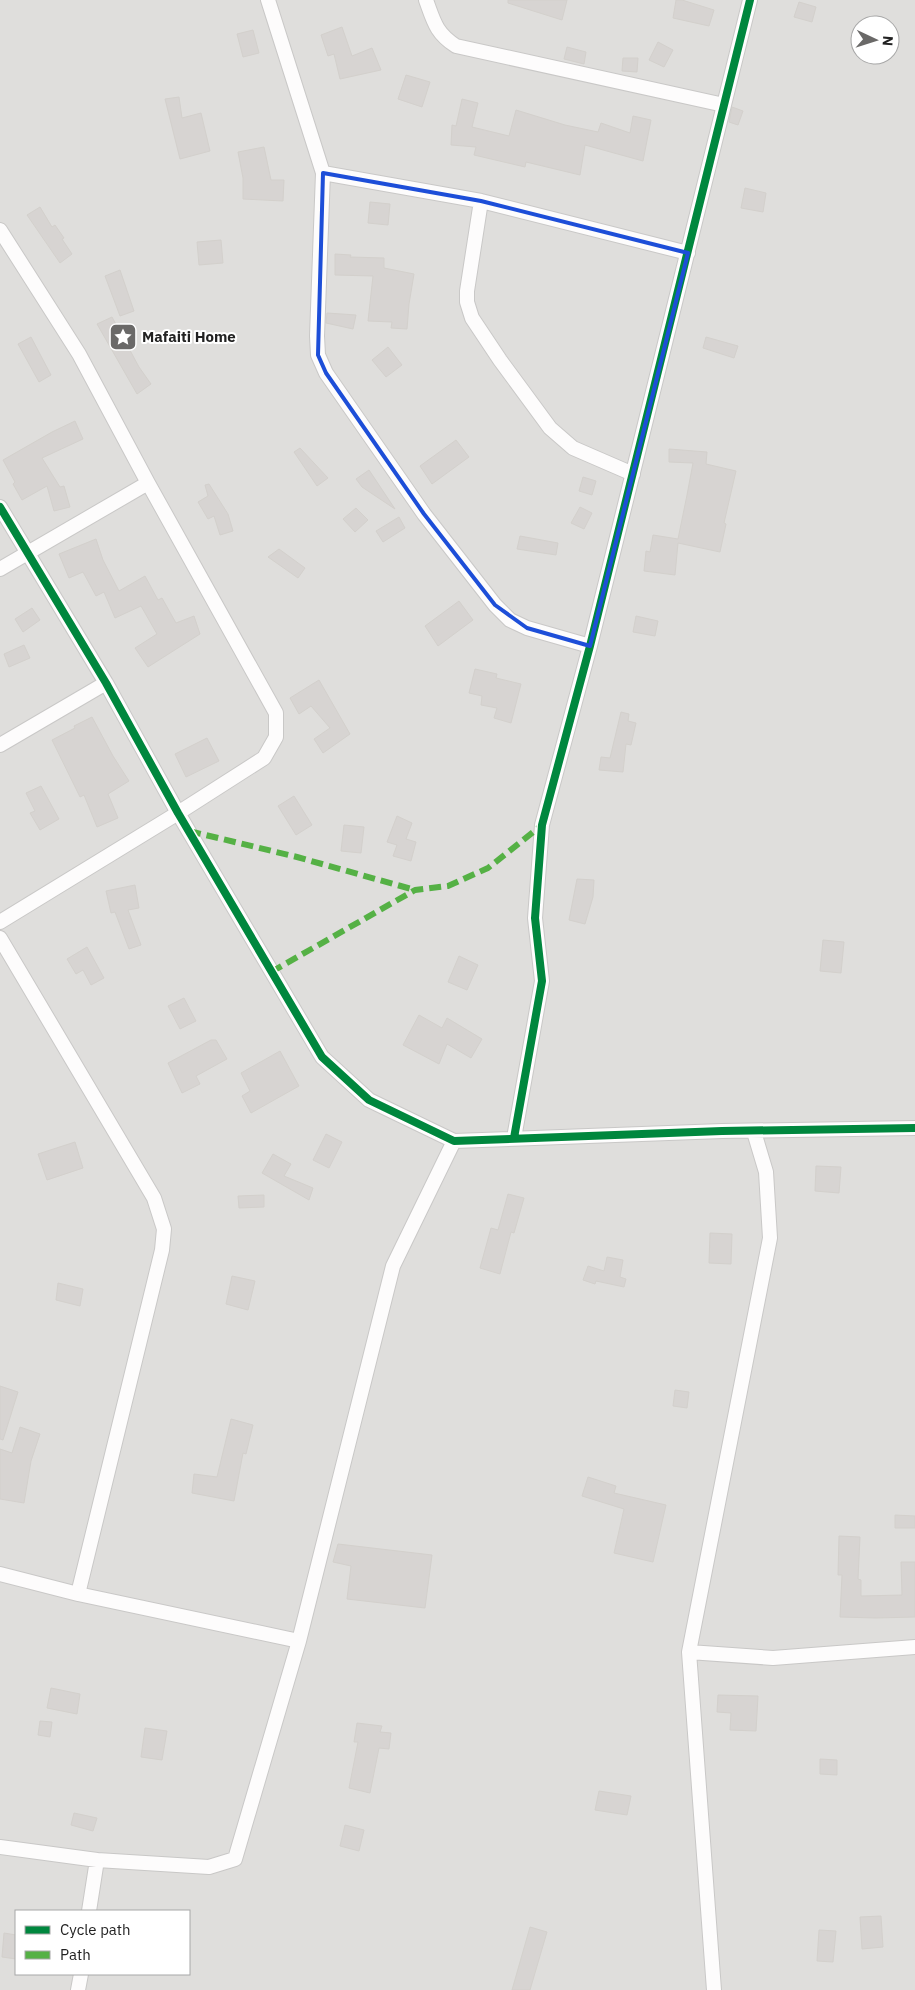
<svg xmlns="http://www.w3.org/2000/svg" width="915" height="1990" font-family="'IBM Plex Sans',sans-serif">
<rect width="100%" height="100%" fill="#f0eeeb"/>
<path fill="#dfdedc" fill-rule="evenodd" d="M0 0H915V1990H0ZM860 25H890V55H860ZM16 1911H189V1974H16Z"/>
<path fill="#d7d4d2" stroke="#d3d0cc" d="M508 0H567L562 20 508 3Z
M676 0H682L714 10 709 26 673 18Z
M799 2 816 7 812 22 794 17Z
M342 27 352 56 372 48 381 70 340 79 334 54 328 56 321 35Z
M253 30 259 53 243 57 237 34Z
M658 42 673 50 664 67 649 60Z
M567 47 586 52 584 64 564 59Z
M623 58H638L637 72 622 71Z
M406 75 430 82 422 107 398 99Z
M179 97 182 118 201 113 210 151 180 159 165 99Z
M462 99 478 103 472 127 509 136 516 110 565 125 598 132 601 123 630 133 633 116 651 120 643 161 585 145 580 175 526 162 525 167 474 155 476 147 451 145 452 125 456 126Z
M732 107 743 111 738 125 729 122Z
M264 147 271 180H284L283 201 243 199V178L238 152Z
M745 188 766 193 763 212 741 208Z
M370 202 390 204 388 225 368 223Z
M40 207 52 227 55 225 64 238 62 239 72 254 60 263 27 215Z
M221 240 223 263 199 265 197 242Z
M335 254 351 255 350 257 384 258V268L414 274 409 304 407 329 391 328 392 322 368 321 373 276 335 275Z
M120 270 134 311 120 316 105 276Z
M327 313 356 315 353 329 326 323Z
M112 317 139 367 151 384 137 394 97 324Z
M31 337 51 375 39 382 18 344Z
M706 337 738 346 734 358 703 348Z
M388 347 402 365 386 377 372 360Z
M75 421 83 439 42 458 60 487 64 486 70 507 54 511 47 486 22 500 13 484 15 482 3 460 52 432Z
M456 440 469 457 432 484 420 466Z
M300 448 328 478 317 486 294 452Z
M669 449 707 452 706 464 736 471 724 523 726 524 720 552 678 543 675 575 644 571 646 551 650 552 653 535 678 539 687 495 693 463 669 462Z
M369 470 395 509 362 487 356 479Z
M583 477 596 481 592 495 579 491Z
M209 484 228 514 233 531 220 535 214 516 208 519 198 502 208 496 205 485Z
M580 507 592 513 584 529 571 523Z
M356 508 368 520 355 532 343 519Z
M399 517 405 528 383 542 376 531Z
M520 536 558 543 556 555 517 549Z
M96 539 103 560 119 591 145 576 158 600 162 598 176 623 194 616 200 634 148 667 135 648 157 634 141 606 115 618 104 592 96 596 83 572 69 578 59 554Z
M279 549 305 568 298 578 268 557Z
M459 601 473 620 438 646 425 626Z
M32 608 40 620 23 632 15 619Z
M636 616 658 621 655 636 633 632Z
M24 645 30 658 9 667 4 654Z
M475 669 497 674 496 678 521 684 511 723 494 718 497 708 481 705 482 696 469 693Z
M319 680 350 734 323 753 314 739 330 728 311 706 299 714 290 698Z
M621 712 629 714 628 721 636 723 631 745 626 744 623 772 599 770 601 757 610 758Z
M92 717 113 756 129 781 108 794 118 818 97 827 84 795 80 797 52 740 75 728 74 726Z
M207 738 219 761 186 777 175 754Z
M41 786 59 819 40 830 30 813 35 811 26 793Z
M294 796 312 825 296 835 278 806Z
M397 816 412 823 406 839 416 842 411 861 393 856 397 845 387 842Z
M344 825 364 827 361 853 341 851Z
M577 879 594 880 593 897 585 924 569 920Z
M135 885 139 908 128 910 141 945 129 949 115 912 111 913 106 891Z
M823 940 844 942 841 973 820 971Z
M87 947 104 978 91 985 83 970 76 974 67 959Z
M459 956 478 965 467 990 448 982Z
M184 998 196 1021 180 1029 168 1006Z
M419 1015 442 1028 447 1018 482 1039 471 1058 447 1044 439 1064 403 1045Z
M211 1040H216L227 1059 196 1076 200 1084 182 1093 168 1063Z
M280 1051 299 1086 251 1113 242 1096 250 1091 241 1073Z
M326 1134 342 1142 329 1168 313 1160Z
M75 1142 83 1168 47 1180 38 1154Z
M273 1154 291 1164 284 1176 313 1188 309 1200 262 1173Z
M816 1166 841 1167 839 1193 815 1191Z
M508 1194 524 1198 514 1233 511 1232 500 1274 480 1268 491 1228 498 1230Z
M264 1195V1207L239 1208 238 1196Z
M710 1233 732 1234 731 1264 709 1263Z
M607 1257 623 1260 620 1277 626 1279 624 1287 596 1281 595 1284 583 1280 588 1266 604 1271Z
M232 1276 255 1281 248 1310 226 1304Z
M58 1283 83 1289 80 1306 56 1300Z
M0 1386 18 1392 3 1440 0 1439Z
M675 1390 689 1392 687 1408 673 1406Z
M231 1419 253 1425 246 1454 243 1453 234 1501 192 1493 194 1474 217 1477Z
M20 1427 40 1434 31 1461 24 1503 0 1499V1449L12 1453Z
M588 1477 616 1486 614 1493 666 1505 653 1562 614 1553 624 1509 582 1496Z
M895 1515 915 1516V1528H895Z
M839 1536 860 1537 858 1579 861 1580V1596L902 1595 901 1562H915V1617L876 1618 840 1617 842 1575H838Z
M338 1544 432 1555 425 1608 347 1599 351 1566 333 1562Z
M51 1688 80 1694 77 1714 47 1708Z
M718 1695 758 1696 756 1731 730 1730 731 1713 717 1712Z
M40 1721 52 1722 50 1737 38 1735Z
M357 1723 382 1726 380 1732 391 1733 389 1749 379 1748 370 1793 349 1788 358 1742H354Z
M145 1728 167 1731 162 1760 141 1757Z
M820 1759 837 1760V1775L820 1774Z
M599 1791 631 1796 627 1815 595 1810Z
M74 1813 97 1818 93 1831 71 1825Z
M345 1825 364 1830 359 1851 340 1846Z
M881 1916 883 1947 862 1949 860 1917Z
M530 1927 547 1932 530 1990H512Z
M819 1930 836 1931 833 1962 817 1961Z
M4 1933 16 1935V1959L2 1957Z"/>
<g fill="none" stroke-linecap="round" stroke-linejoin="round">
<g stroke="#c9c8c7" stroke-width="16">
<path id="street" d="M268 0 323 173 481 201 688 253
M426 0C434 22 436 33 456 46L724 105
M323 173 317 336 318 355 326 373 424 514 495 605 510 620 527 628 590 646
M481 201 467 291V302L472 318 500 360 550 428 573 448 633 474
M0 230 79 354 148 483 276 713V737L264 758 178 813 0 922
M0 507 106 683 178 813 322 1057 369 1100 454 1141 722 1131 915 1128
M0 569 148 483
M0 745 106 683
M0 938 154 1198 164 1229 162 1250 78 1594
M514 1138 542 981 535 918 542 825 590 646 750 0
M0 1574 78 1594 299 1641
M689 1652 773 1658 915 1647
M0 1847 97 1860 209 1867 235 1859 299 1641 393 1266 454 1141
M89 1911 97 1860
M78 1990 81 1974
M714 1990 689 1652 770 1238 766 1172 754 1132"/>
</g>
<use href="#street" stroke="#fdfcfc" stroke-width="14"/>
<path stroke="#55b145" stroke-width="6" stroke-dasharray="12 6" stroke-linecap="butt" d="M189 831 297 857 415 890
M271 972 415 890 448 886 488 868 542 825"/>
<g stroke="#fff" stroke-width="11">
<path id="cycleway" d="M0 507 106 683 178 813 322 1057 369 1100 454 1141 722 1131 915 1128
M514 1138 542 981 535 918 542 825 590 646 750 0"/>
</g>
<use href="#cycleway" stroke="#00873e" stroke-width="8"/>
</g>
<path fill="none" stroke="#1d4ed8" stroke-width="4" stroke-linejoin="round" d="M323 173 481 201 688 253 590 646 527 628 495 605 424 514 326 373 318 355Z"/>
<defs>
<g id="sight-square" transform="scale(1.4375)"><rect x="-9" y="-9" width="18" height="18" rx="4" fill="#6a6968" stroke="#fff"/><path d="M0-6L1.8-2.2L6-1.7L2.9 1.2L3.7 5.4L0 3.3L-3.7 5.4L-2.9 1.2L-6-1.7L-1.8-2.2Z" fill="#fff"/></g>
</defs>
<g fill-rule="evenodd">
<use href="#sight-square" x="123" y="337"/>
</g>
<g text-anchor="middle" stroke-width="4" stroke-linejoin="round" paint-order="stroke">
<g font-size="15" font-weight="bold" fill="#222" stroke="#fff" text-anchor="start">
<text x="142" y="342">Mafaiti Home</text>
</g>
</g>
<rect x="15" y="1910" width="175" height="65" fill="#ffffff" stroke="#a7a7a7"/>
<rect x="25" y="1926" width="25" height="8" fill="#00873e" stroke="#a7a7a7"/>
<text x="60" y="1935" font-size="15" fill="#222222">Cycle path</text>
<rect x="25" y="1951" width="25" height="8" fill="#55b145" stroke="#a7a7a7"/>
<text x="60" y="1960" font-size="15" fill="#222222">Path</text>
<g transform="translate(875 40) rotate(94)"><circle r="24" fill="#ffffff" stroke="#a7a7a7"/>
<path d="M0-4L9 19L0 12L-9 19Z" fill="#6a6968"/>
<text y="-8" font-size="14" font-weight="bold" text-anchor="middle" fill="#222222">N</text>
</g>
</svg>
